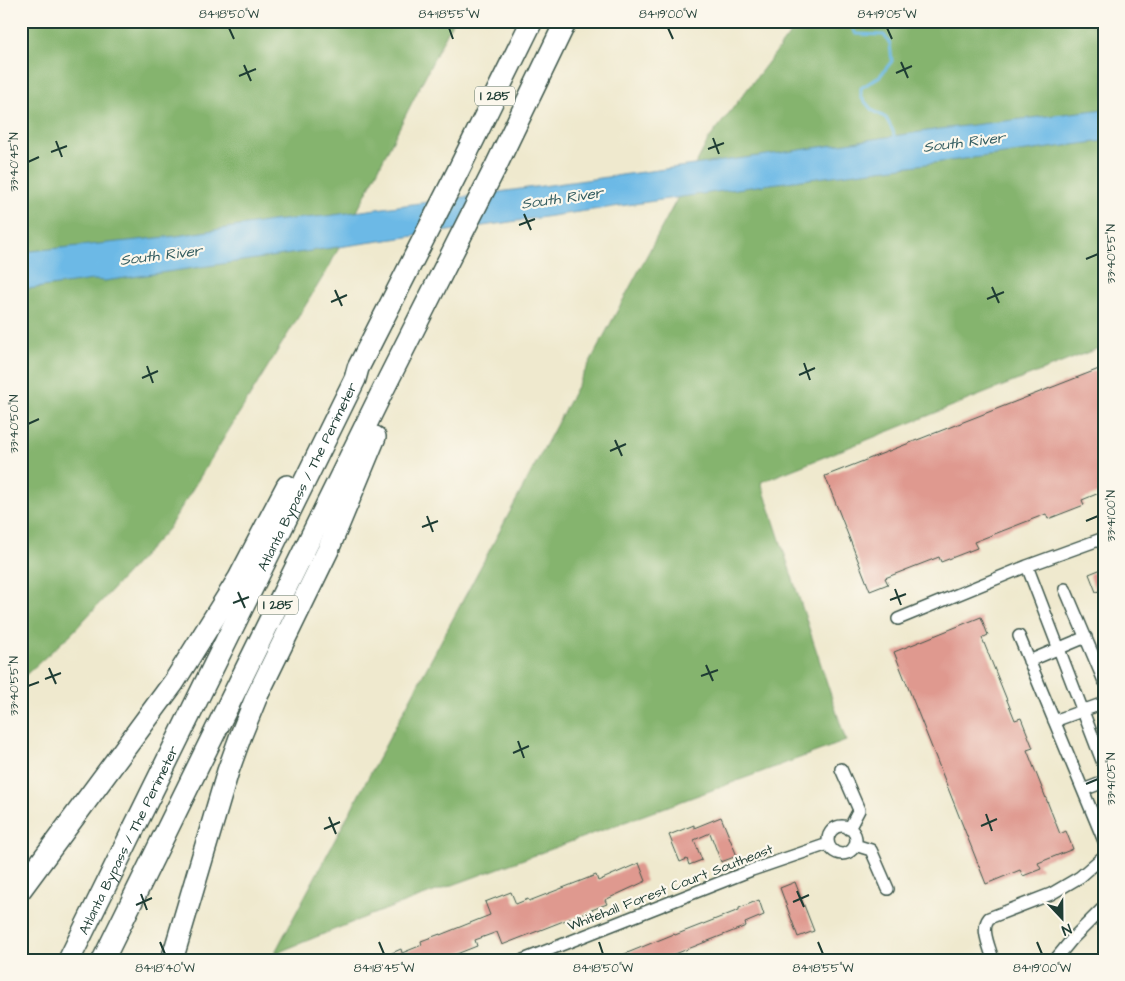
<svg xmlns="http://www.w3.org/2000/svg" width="1125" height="981" font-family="'Architects Daughter',sans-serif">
<rect width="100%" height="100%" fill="#fbf7ec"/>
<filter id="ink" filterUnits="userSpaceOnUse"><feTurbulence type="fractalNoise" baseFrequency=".02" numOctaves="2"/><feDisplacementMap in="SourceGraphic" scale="10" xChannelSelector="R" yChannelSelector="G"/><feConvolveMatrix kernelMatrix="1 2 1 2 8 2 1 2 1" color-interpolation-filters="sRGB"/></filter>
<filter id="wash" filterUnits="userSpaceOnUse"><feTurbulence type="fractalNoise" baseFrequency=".0096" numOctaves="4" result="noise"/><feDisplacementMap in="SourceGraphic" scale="20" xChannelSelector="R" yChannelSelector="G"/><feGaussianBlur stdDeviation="1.12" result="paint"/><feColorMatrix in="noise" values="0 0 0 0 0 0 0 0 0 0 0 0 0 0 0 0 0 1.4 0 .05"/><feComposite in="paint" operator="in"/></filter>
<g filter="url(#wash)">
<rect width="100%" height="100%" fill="#efe9ce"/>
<path fill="#85b46e" stroke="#527851" d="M21 21H453L329 267 168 529 72 633 21 679Z
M800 21H1078L1104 28V346L761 482 846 741 368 916 274 954 709 139Z"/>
<path fill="#6cb9e6" stroke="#467b8d" d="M1104 109V141L771 184 105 281 93 280 21 290V252L176 236 271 221 326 216 773 154 940 129Z"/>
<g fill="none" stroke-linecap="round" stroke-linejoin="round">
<path stroke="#6cb9e6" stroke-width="3" d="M852 21V28L856 34 884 35 890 44 892 61 880 76 861 88V97L872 110 886 118 893 131 895 140"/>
</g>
<g id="blocks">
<path fill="#df998f" d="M1104 367V491L1082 500 1084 505 1048 519 1046 514 974 542 977 548 941 562 939 557 885 578 888 584 870 591 825 476Z
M1104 568V589L1096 592 1089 574Z
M981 617 988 635 982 638 1015 720 1021 718 1033 748 1027 750 1060 834 1066 831 1073 849 1038 863 1041 869 1023 876 1020 870 986 884 894 652Z
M721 817 737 856 721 862 710 833 694 840 702 860 689 865 687 859 680 862 669 835 694 825V828Z
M639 863 646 881 605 900 607 904 502 945 497 932 475 940 477 946 449 957 450 960H376L401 949 402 953 422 945 421 941 440 934V935L490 915 485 902 511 892 516 904 528 899 529 901 596 875 598 881Z
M795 882 814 931 798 937 780 888Z
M759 900 764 915 745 923 746 926 660 960H610L674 934 675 935 739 910V908Z"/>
</g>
</g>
<g filter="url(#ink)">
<use href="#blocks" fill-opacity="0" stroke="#3e574b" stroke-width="1"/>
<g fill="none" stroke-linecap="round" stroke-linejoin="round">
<g stroke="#3e574b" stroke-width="14">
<path id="minor" d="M1027 566 1104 766
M1065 589 1104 681
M898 619 1027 566 1104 538
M1019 636 1104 841
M1029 661 1086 637
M1054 721 1104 703
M841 769 859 810 849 829
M1083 790 1104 782
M828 840a14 14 0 1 1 28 0a14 14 0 1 1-28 0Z
M855 845 871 850 888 889
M523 960 752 870 828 844
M993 960C990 947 980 929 989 918L1051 894 1080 877 1104 856
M1055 960 1073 938 1104 907"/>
</g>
<g stroke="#3e574b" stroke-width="24">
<g id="motorway">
<path d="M21 889 174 682 239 578 287 486"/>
<path id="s1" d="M69 960 355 379 358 368 458 171 532 21"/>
<path d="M103 960 383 390 496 166 566 21"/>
<path d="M172 960 228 771 241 735 256 698 328 550 375 437"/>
</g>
</g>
<use href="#minor" stroke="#fff" stroke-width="11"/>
<use href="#motorway" stroke="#fff" stroke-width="21"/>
</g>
</g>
<path fill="none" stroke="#1f3d34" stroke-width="2" d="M229 28 234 39M449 28 453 39M668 28 673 39M887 28 892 39M901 62 908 78M244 65 251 81M896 73 912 66M239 76 256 69M713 138 719 154M56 141 62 157M708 149 724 143M51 152 67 146M28 162 39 157M524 214 531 230M519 225 535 219M1086 259 1098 254M992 287 999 303M335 290 342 306M987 299 1004 292M331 302 347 295M804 363 810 380M147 366 153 383M799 375 815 368M142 378 158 371M28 424 39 419M615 440 622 456M610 451 626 444M427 516 433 532M1086 521 1098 516M422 527 438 521M895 589 901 605M238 592 245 608M890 600 906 594M233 603 249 597M706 665 713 681M49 668 56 684M701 676 718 670M45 679 61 673M28 686 39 682M518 741 524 758M513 753 529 746M1086 784 1098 779M986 814 992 831M329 817 336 834M981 826 997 819M324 829 340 822M797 891 804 907M141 894 147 910M793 902 809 895M136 905 152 898M160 942 165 954M379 942 384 954M599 942 603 954M818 942 823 954M1037 942 1042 954"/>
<g text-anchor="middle" stroke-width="4.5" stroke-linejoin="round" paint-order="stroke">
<g fill="#fbf7ec" stroke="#61756b" stroke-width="1">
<rect x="475" y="86.5" width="40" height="19" rx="4"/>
<rect x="258" y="595.5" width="40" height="19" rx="4"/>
</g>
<g font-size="12" font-weight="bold" fill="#1f3d34">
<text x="495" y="100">I 285</text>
<text x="278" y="609">I 285</text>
</g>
<g font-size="14" fill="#1f3d34" stroke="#fbf7ec">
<text dy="5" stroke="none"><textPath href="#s1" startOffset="539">Atlanta Bypass / The Perimeter</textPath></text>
<text dy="5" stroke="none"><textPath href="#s1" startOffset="134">Atlanta Bypass / The Perimeter</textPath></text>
<text transform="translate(670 887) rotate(-21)" y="5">Whitehall Forest Court Southeast</text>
</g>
<g font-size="15" font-style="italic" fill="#325c60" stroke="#fbf7ec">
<text transform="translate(964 142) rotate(-7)" y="5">South River</text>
<text transform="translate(562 198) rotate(-8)" y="5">South River</text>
<text transform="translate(161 255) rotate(-7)" y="5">South River</text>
</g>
</g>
<rect width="1125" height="981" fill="none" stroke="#fbf7ec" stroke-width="55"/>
<g transform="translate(1062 918) rotate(158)" stroke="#fbf7ec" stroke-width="4" paint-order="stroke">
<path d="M0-4L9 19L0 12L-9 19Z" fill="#1f3d34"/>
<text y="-8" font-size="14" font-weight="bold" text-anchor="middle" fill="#1f3d34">N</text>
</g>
<rect x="28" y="28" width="1070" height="926" fill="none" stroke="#1f3d34" stroke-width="2"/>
<g font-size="12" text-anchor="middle" fill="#1f3d34">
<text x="229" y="18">84°18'50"W</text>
<text x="449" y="18">84°18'55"W</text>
<text x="668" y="18">84°19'00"W</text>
<text x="887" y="18">84°19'05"W</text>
<text transform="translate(14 162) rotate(-90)" y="4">33°40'45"N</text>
<text transform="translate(1111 254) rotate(-90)" y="4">33°40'55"N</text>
<text transform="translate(14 424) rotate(-90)" y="4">33°40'50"N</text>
<text transform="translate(1111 516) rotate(-90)" y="4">33°41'00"N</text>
<text transform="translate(14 686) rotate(-90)" y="4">33°40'55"N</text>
<text transform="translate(1111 779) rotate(-90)" y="4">33°41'05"N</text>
<text x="165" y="972">84°18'40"W</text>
<text x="384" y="972">84°18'45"W</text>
<text x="603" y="972">84°18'50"W</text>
<text x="823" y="972">84°18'55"W</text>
<text x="1042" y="972">84°19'00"W</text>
</g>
</svg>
